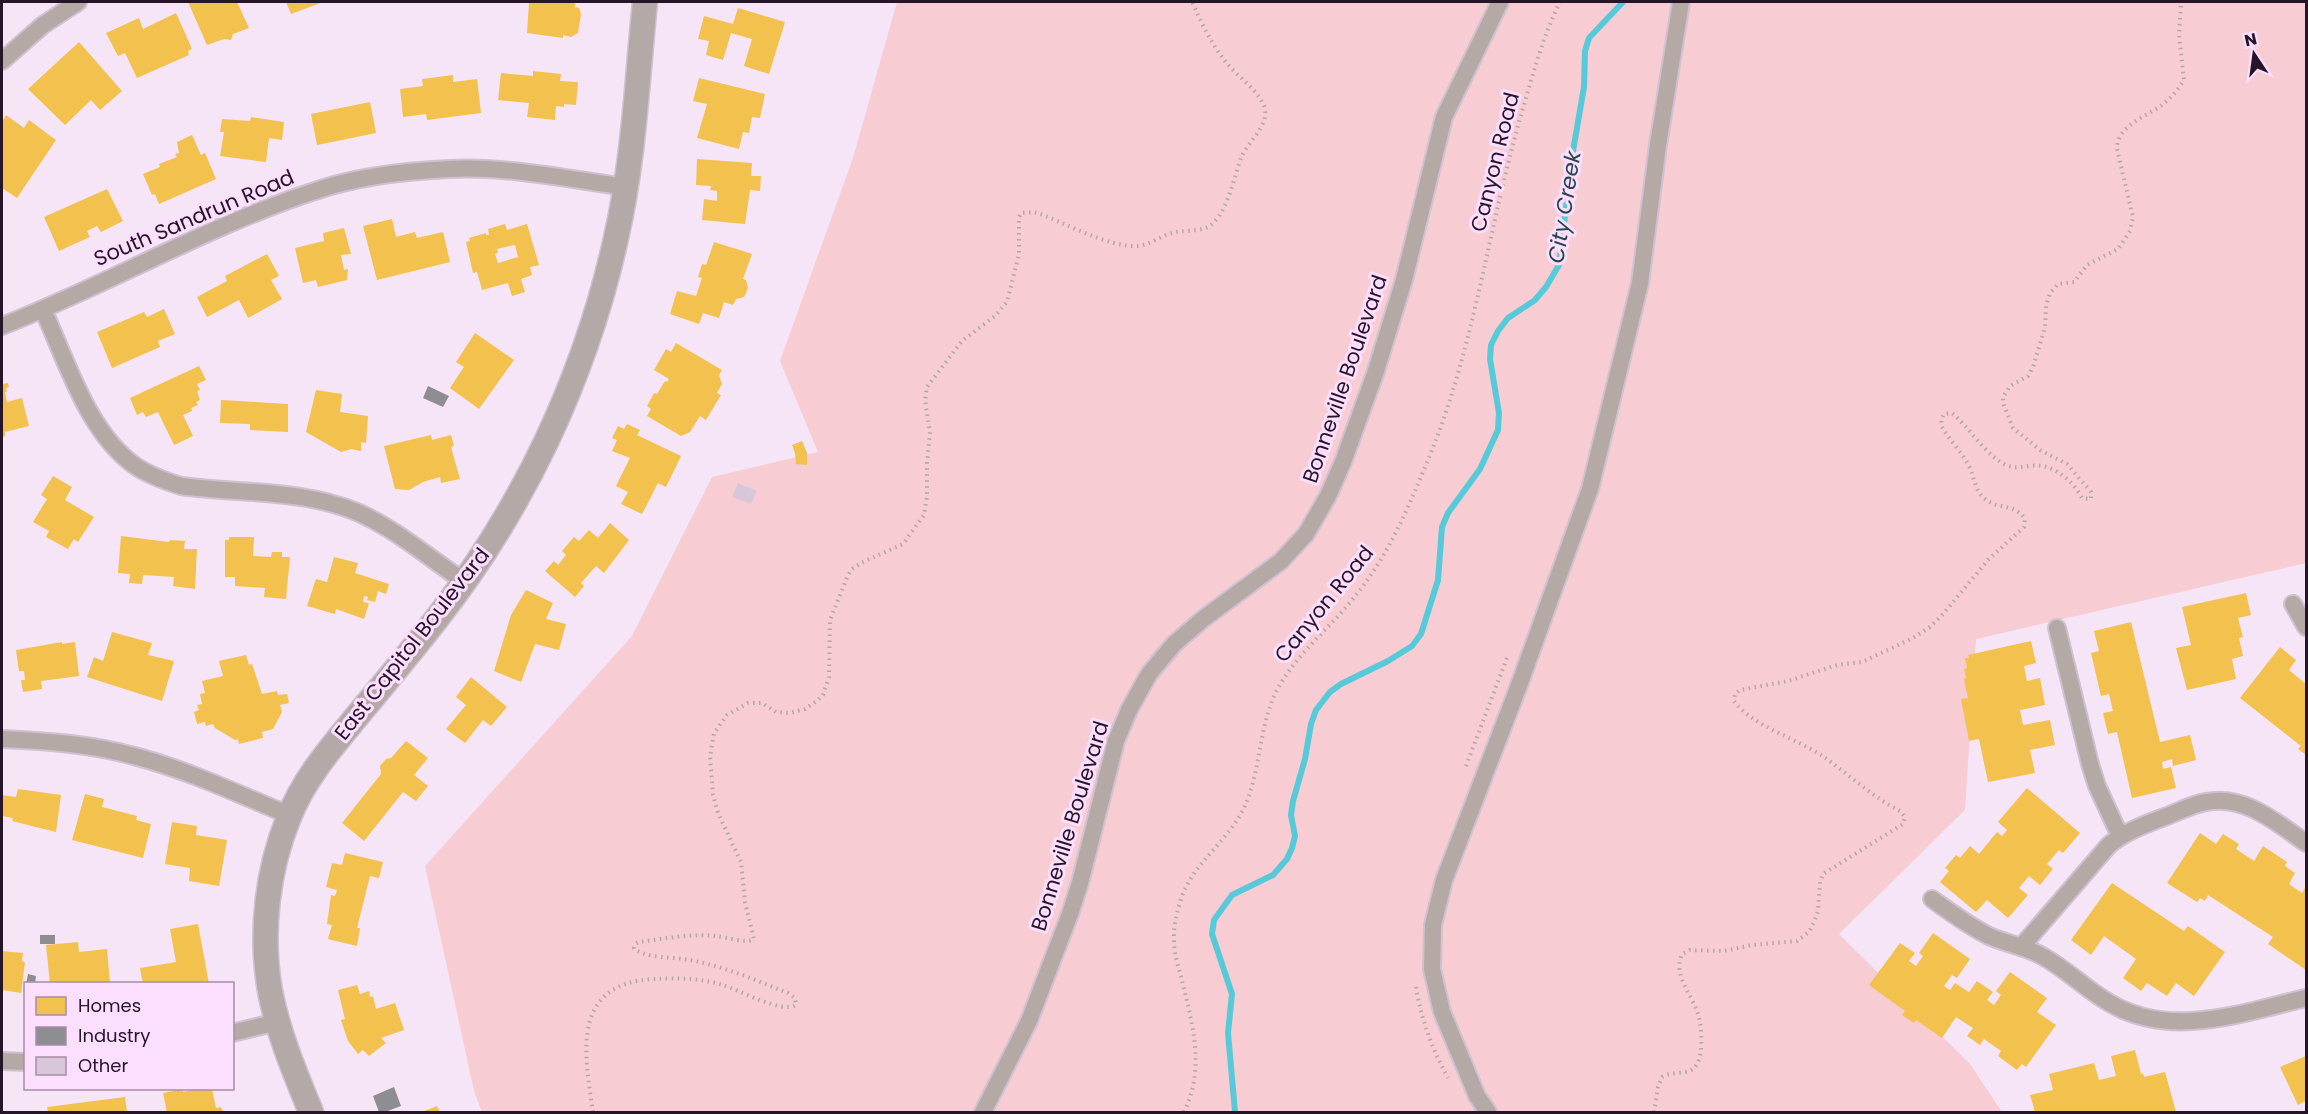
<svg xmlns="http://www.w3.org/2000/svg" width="2308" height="1114" font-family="Poppins,sans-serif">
<rect width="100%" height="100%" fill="#f6e5f7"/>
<path fill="#f7ccd2" d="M897 2H2306V563L1976 639 1965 810 1839 934 1970 1064 2002 1112H482L474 1091 425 866 632 636 712 477 818 452 780 361 853 158Z"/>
<path fill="#f2c14e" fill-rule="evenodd" d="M188 2H237L249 28 233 34 231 40 224 39 207 45Z
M286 2H323L291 14Z
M529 2H575V7L579 8 581 14 578 33 571 37 563 35V38L527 33Z
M738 8 785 22 769 74 744 66 752 39 731 33 723 60 706 55 709 41 698 39 704 16 733 24Z
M176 13 192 49 188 51 189 55 137 78 125 53 118 56 106 33 139 18 143 29Z
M79 42 122 91 100 110 91 100 65 125 28 89Z
M533 71 561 74 560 81 578 82 576 105 564 104V107L556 106 555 120 527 117 529 103 498 100 501 73 533 76Z
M453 75V82L477 79 481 113 427 120 426 114 403 117 400 89 423 86 422 79Z
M699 78 765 94 760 118 752 117 749 133 743 132 739 149 697 138 707 104 693 101Z
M370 102 376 133 317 145 311 114Z
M6 115 24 128 29 120 56 140 17 198 2 188V122Z
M251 117 284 122 282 140 269 138 266 162 220 156 224 132H220L222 119 250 121Z
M192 135 201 155 205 153 216 179 159 204 155 194 152 195 143 174 160 167 159 164 177 157 175 154 179 153 177 142Z
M697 159 752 163 751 176H761L760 191 750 190 745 224 702 220 704 199 717 201V191L710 190 711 186 696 185Z
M107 189 123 221 101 232 97 226 87 231 90 237 59 251 44 217Z
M392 219 396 237 415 232 417 238 443 232 450 262 377 280 363 226Z
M505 224 507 230 527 224 539 265 530 267 532 275 521 279 525 292 512 296 508 283 482 290 477 272 473 273 466 242 470 241 469 238 486 233V235H489L488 229ZM515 245 518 257 498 263 495 254 498 253 497 249Z
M344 228 351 254 341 255 344 270 348 269 347 280 318 287 316 280 303 283 295 248 324 241 323 233Z
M714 242 752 254 743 279 746 280 748 288 744 297 736 299 733 305 724 302 719 318 703 313 699 324 670 314 677 291 696 296 702 278 698 277 702 264 706 265Z
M267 254 279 276 271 280 282 299 248 318 239 300 207 317 197 297 227 281 225 276Z
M164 309 175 334 158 341 160 347 112 368 97 332 144 312 147 317Z
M475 333 514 360 479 409 450 388 464 367 456 362Z
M676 343 722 370 719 375 722 384 717 393 721 395 706 420 700 416 690 432 681 436 647 416 651 409 647 406 654 393 657 394 665 381 667 382 669 379 654 370 666 349 671 352Z
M199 366 206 380 197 384 200 390 197 391 200 400 196 402 198 405 191 408 192 411 183 415 193 436 174 445 158 412 146 417 143 412 137 415 130 398Z
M8 383 9 387 6 388 7 392H5L7 402 22 398 29 426 5 432V436L2 437V384Z
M316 390 342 394 340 412 368 416 366 443 361 442V451L351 449 341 452 306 432Z
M221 400 288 404V432L250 430V424L220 423Z
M627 424 640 430 637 435 681 456 666 487 658 483 642 514 621 504 628 492 616 486 630 458 612 451 617 440 612 438 618 426 624 429Z
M431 435 432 440 451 435 454 446 451 447 460 479 441 483 440 477 423 482 409 490 395 489 384 446Z
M802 441 807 453V465L796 464 795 453 792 445Z
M53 476 72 487 65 500 94 517 78 542 74 539 68 549 46 537 49 531 33 522 47 499 41 495Z
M610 523 629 540 604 573 596 566 581 583 584 586 575 597 545 571 554 561 558 565 566 555 562 551 574 537 579 541 589 530 598 538Z
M121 536 169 542 170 540 185 541 184 549H197L195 589 173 586 174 577 143 575 142 584 129 583 130 574 118 573Z
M229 537H254L253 556 271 557 272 552H282V557H290L286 599 264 597 265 588 235 586V577H225V540H229Z
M334 557 358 563 355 573 389 584 386 594 378 591 375 602 367 600 368 597 364 596 363 602 369 603 364 619 336 609 335 614 307 606 316 579 327 582Z
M526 590 553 603 546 619 566 624 559 650 535 644 521 682 494 671 511 615Z
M2246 593 2251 615 2238 618 2243 637 2239 638 2243 656 2232 659 2236 679 2187 690 2176 648 2191 645 2182 607Z
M2131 622 2160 742 2190 735 2196 760 2173 766 2172 759 2162 762 2163 769 2171 767 2176 788 2132 798 2117 732 2108 734 2103 713 2113 711 2109 694 2101 696 2091 653 2099 651 2094 631Z
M112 632 152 643 148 655 174 661 162 701 87 677 94 657 103 661Z
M2031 641 2036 663 2024 666 2027 681 2040 678 2045 705 2020 710 2023 725 2050 720 2055 745 2030 750 2035 773 1988 782 1979 739 1969 741 1961 699 1968 698 1964 679 1966 678 1964 669 1967 668 1965 658H1969L1968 655Z
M62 642V644L75 642 79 676 41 681 42 689 23 692 21 680H25L24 671H19L16 650Z
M2280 647 2296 660 2289 670 2306 684V755L2298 749 2301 746 2240 698Z
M246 655 249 665 252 664 262 694 277 691 278 695 287 694 289 703 280 705 282 712 273 729 262 732 263 738 239 744 238 739 235 740 215 728 213 724 206 726 205 722 197 724 194 712 199 710 197 705 202 704 200 694 205 693 202 681 223 676 219 661Z
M471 677 507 707 491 726 483 720 465 743 446 729 466 705 456 697Z
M406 741 428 758 414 775 428 786 416 801 403 792 364 841 342 823 381 774 380 766 386 759 391 758Z
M2027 788 2080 833 2063 853 2059 850 2047 864 2053 869 2040 885 2029 876 2019 888 2028 895 2008 918 1987 900 1976 912 1940 882 1949 871 1945 868 1956 855 1960 858 1970 846 1979 854 1997 832 2002 836 2007 830 1998 822Z
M18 789 61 795 56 832 12 821 13 818 2 816V795L16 797Z
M85 794 104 799 102 807 137 816 136 820 151 824 143 858 72 840Z
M172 822 197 826 196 835 227 840 219 886 189 881 190 868 165 864Z
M2200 833 2216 844 2223 834 2239 844 2236 849 2254 861 2263 846 2287 862 2285 866 2295 873 2289 884 2302 893 2306 886V970L2268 944 2273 937 2208 895 2205 901 2200 898 2197 902 2167 883Z
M345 853 383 862 379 878 370 876 357 928H360L357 946 328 939 332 925 327 924 331 895 335 896 337 890 326 887 332 863 342 865Z
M2112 883 2184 931 2188 926 2225 952 2194 996 2176 983 2167 996 2147 983 2141 991 2123 978 2136 959 2104 936 2091 955 2071 940Z
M198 924 209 984H143L140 968 176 962 170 929Z
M1933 933 1970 959 1957 978 1952 975 1944 986 1950 990 1955 983 1969 992 1977 981 1993 992 1987 1000 1994 1005 2001 995 1996 991 2010 972 2047 998 2037 1012 2056 1025 2026 1067 2022 1064 2017 1070 1998 1056 2001 1051 1984 1039 1980 1045 1967 1036 1973 1028 1956 1017 1942 1038 1916 1020 1914 1023 1902 1015 1905 1011 1869 985 1900 943 1915 953 1909 961 1916 966 1923 956 1919 953Z
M78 942 79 952 107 949 110 983 50 984 46 945Z
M2 951 23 953 22 961 25 962 21 993 2 990Z
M357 985 360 994 369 991 370 997 373 996 376 1009 395 1003 404 1030 381 1038 386 1043 369 1056 363 1050 358 1054 348 1041 341 1020 345 1019 338 990Z
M2135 1050 2141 1074 2143 1073 2144 1077 2165 1072 2176 1112H2035L2030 1095 2053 1090 2049 1074 2094 1063 2099 1080 2116 1076 2111 1056Z
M2306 1056V1101L2298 1105 2280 1067Z
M183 1089V1092L197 1089H212L216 1108 221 1107 223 1112H167L163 1093Z
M125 1097 127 1112H48L47 1107Z
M437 1106 440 1112H422Z"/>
<path fill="#8d8d92" d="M428 386 449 396 443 407 423 398Z
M40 935H55V944H40Z
M28 974 36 976 35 984H26Z
M394 1087 401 1106 385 1112H379L373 1096Z"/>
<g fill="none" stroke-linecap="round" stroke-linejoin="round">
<path stroke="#57cad9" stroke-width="6" d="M1235 1112 1228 1033 1232 994 1212 934 1214 920 1232 895 1273 875 1287 859 1292 848 1295 836 1291 815 1293 801 1305 759 1311 724 1316 710 1330 692 1341 684 1388 661 1412 646 1421 634 1438 580 1442 527 1448 513 1480 469 1498 430 1499 413 1490 359 1491 345 1498 331 1508 318 1535 300 1546 287 1559 265 1573 151 1584 87 1585 51 1589 38 1623 2"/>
</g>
<path fill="#d8c7d9" d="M738 483 757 491 751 504 732 497Z"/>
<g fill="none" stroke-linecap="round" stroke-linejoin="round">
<g stroke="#cfc1d0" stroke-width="20">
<path id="street" d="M2 61 43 25 78 2
M43 310C67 361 87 431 134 465 148 475 165 481 181 486 240 494 301 489 357 512 396 529 429 558 465 582
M2 326C107 285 207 226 315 191 358 176 405 171 449 169 509 166 567 179 626 187
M2293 604 2306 627
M2057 628 2090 764 2097 786 2120 836
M2 739C46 741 91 744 134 756 188 770 238 794 289 815
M1932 899C1950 912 1969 926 1989 936 2007 944 2027 947 2044 957 2067 970 2086 989 2108 1002 2170 1040 2241 1013 2306 998
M2022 946 2109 845C2126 831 2146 824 2167 816 2180 811 2193 804 2206 802 2244 794 2277 823 2306 843
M232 1033 277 1022
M2 1061 26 1062
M983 1112 1029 1021 1070 914 1080 883 1116 741 1129 710 1149 674 1174 644 1203 619 1281 561 1306 534 1328 496 1343 462 1376 371 1404 280 1444 117 1500 2
M1488 1112 1477 1096 1442 1012 1432 969 1433 925 1444 880 1518 688 1590 489 1640 283 1658 145 1681 2"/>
</g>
<g stroke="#cfc1d0" stroke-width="27">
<path id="secondary" d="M311 1112C295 1073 278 1033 270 991 260 934 267 870 289 817 303 781 329 750 353 721 382 686 411 652 438 617 481 562 517 503 547 440 577 376 601 307 616 238 634 160 637 80 645 2"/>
</g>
<path stroke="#b2a7a8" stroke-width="4" stroke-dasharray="1.5 4.5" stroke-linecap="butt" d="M1466 766 1508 655
M1416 987C1421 1019 1432 1049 1448 1078
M593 1112C584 1052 571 983 654 979 676 978 701 978 723 985 739 990 782 1014 796 1005L795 998 788 993C755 980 719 964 683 959 670 957 644 958 634 948L635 944 639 942C663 939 691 933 716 936 727 937 745 944 754 939L745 902 741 862 718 813 713 795 710 757 714 733 727 715 748 703H762L776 712 789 713 805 709 818 700 823 695 829 677 830 620 848 575 852 569 861 563 903 544 924 515 927 496V463L930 432 925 400 927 387 962 341 995 316 1007 302 1019 254V217L1021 213 1034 212C1063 221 1108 248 1138 246 1150 245 1160 236 1172 233 1183 230 1197 232 1208 227 1227 216 1234 177 1241 158 1247 142 1271 125 1264 106 1257 88 1236 76 1225 61 1211 43 1201 22 1192 2
M1184 1112C1206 1067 1192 1023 1181 976 1178 965 1174 953 1174 941 1173 926 1177 913 1181 899 1193 863 1226 843 1243 810 1263 769 1257 722 1281 683 1301 650 1333 625 1356 595 1387 557 1406 513 1425 467 1475 351 1488 225 1524 105 1534 70 1544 34 1560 2
M1654 1112 1658 1087 1662 1077C1671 1071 1685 1075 1693 1069 1699 1064 1701 1054 1701 1048 1702 1035 1701 1023 1697 1011 1690 992 1673 975 1682 954L1690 950 1724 951 1752 945 1797 941 1809 932 1814 922 1818 911 1820 882 1823 874 1903 824 1905 817 1900 811C1873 797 1849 775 1824 757 1798 739 1752 726 1734 701L1735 694 1740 690 1788 681 1837 665 1862 662 1913 638 1930 627 1943 614 1988 560 2024 527 2025 519C2015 503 1998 510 1985 499 1974 490 1975 478 1969 466 1962 452 1950 441 1942 427L1941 420 1944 414 1952 413C1970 428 1984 454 2006 465 2015 469 2020 467 2029 466 2051 462 2072 479 2082 498L2091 499V492L2067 464 2040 450 2013 428 2003 403V397L2010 386 2028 376 2033 367 2045 327 2046 306 2050 293 2058 284 2074 282 2087 265 2118 249 2130 231 2133 217 2117 149C2117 125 2146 117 2162 105 2171 98 2178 90 2184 80L2179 35 2181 2"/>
<use href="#street" stroke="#b5a9a5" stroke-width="16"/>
<use href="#secondary" stroke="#b5a9a7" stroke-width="24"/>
</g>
<g text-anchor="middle" stroke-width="6" stroke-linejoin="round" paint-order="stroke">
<g font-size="21" fill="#261428" stroke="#fcdefe">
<text transform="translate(1495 162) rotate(-76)" y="7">Canyon Road</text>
<text transform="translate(194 218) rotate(-23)" y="7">South Sandrun Road</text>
<text transform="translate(1345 379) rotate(-71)" y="7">Bonneville Boulevard</text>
<text transform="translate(1324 604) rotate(-51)" y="7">Canyon Road</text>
<text transform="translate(412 644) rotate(-52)" y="7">East Capitol Boulevard</text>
<text transform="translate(1070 826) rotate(-73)" y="7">Bonneville Boulevard</text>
</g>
<g font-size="22" font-style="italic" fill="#284649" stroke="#fcdefe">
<text transform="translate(1564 207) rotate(-81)" y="8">City Creek</text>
</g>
</g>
<rect width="2308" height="1114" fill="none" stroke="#261428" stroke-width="6"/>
<rect x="24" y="982" width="210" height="108" fill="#fcdefe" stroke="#a68da8" stroke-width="1.5"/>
<rect x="36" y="997" width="30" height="18" fill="#f2c14e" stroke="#a68da8" stroke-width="1.5"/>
<text x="78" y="1012" font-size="18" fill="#261428">Homes</text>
<rect x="36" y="1027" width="30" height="18" fill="#8d8d92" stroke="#a68da8" stroke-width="1.5"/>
<text x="78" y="1042" font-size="18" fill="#261428">Industry</text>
<rect x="36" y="1057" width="30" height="18" fill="#d8c7d9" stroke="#a68da8" stroke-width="1.5"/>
<text x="78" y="1072" font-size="18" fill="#261428">Other</text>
<g transform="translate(2254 54) rotate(347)" stroke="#fcdefe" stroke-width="4.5" paint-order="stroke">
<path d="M0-4.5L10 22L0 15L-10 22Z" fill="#261428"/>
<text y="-9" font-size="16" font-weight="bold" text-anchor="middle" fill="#261428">N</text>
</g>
</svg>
